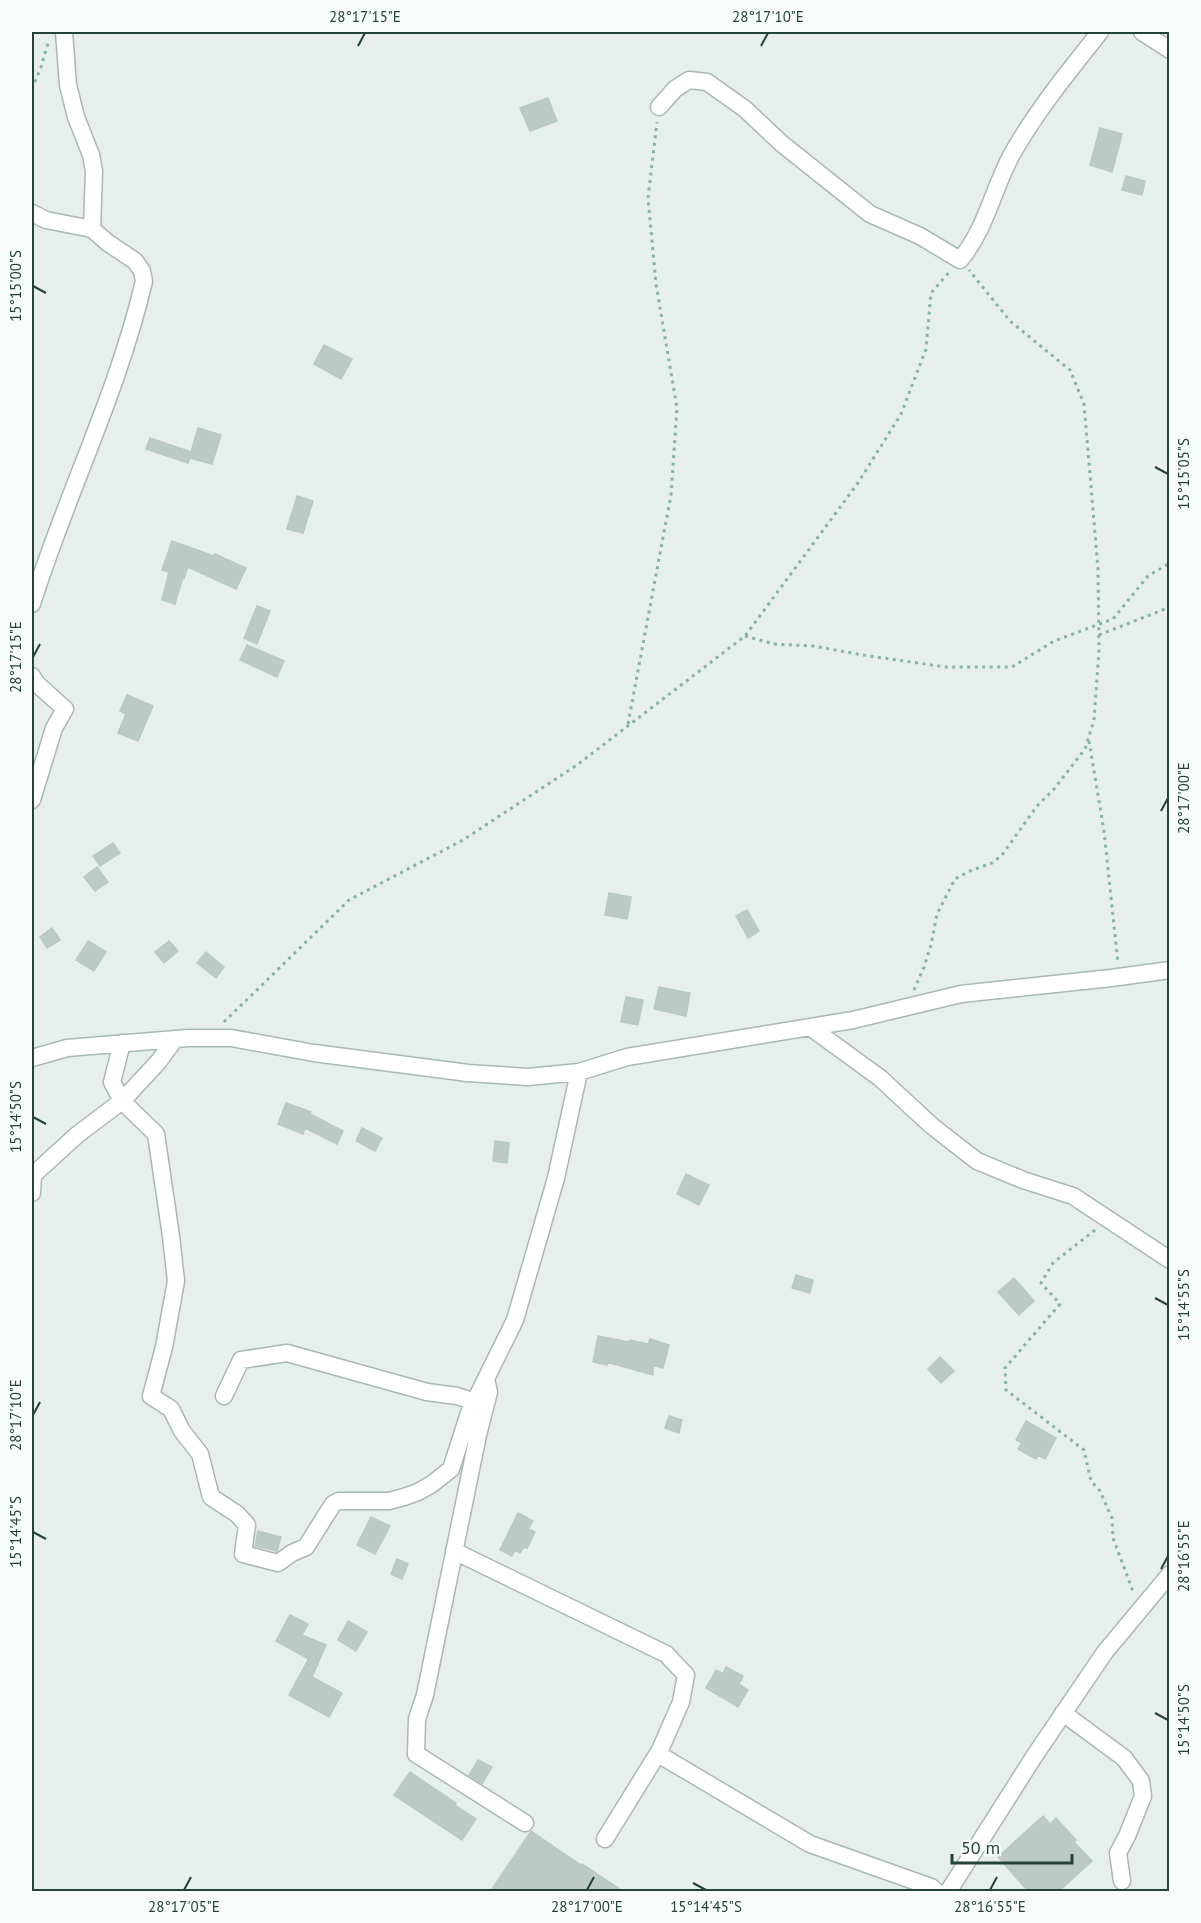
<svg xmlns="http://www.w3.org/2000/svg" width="1201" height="1923" font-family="'PT Sans',sans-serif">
<rect width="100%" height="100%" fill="#e6efeb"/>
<path fill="#bbcac4" stroke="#b8c9c2" stroke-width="1.5" d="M548 98 557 121 530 131 520 108Z
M1100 128 1122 134 1112 172 1090 165Z
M1126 176 1145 181 1142 195 1122 190Z
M324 345 352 359 341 379 314 364Z
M198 428 221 435 212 464 190 458 191 455 188 463 146 449 150 438 191 452Z
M297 496 313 501 303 533 287 529Z
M172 541 214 556 215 554 246 568 236 589 188 567 184 578 183 577 175 604 162 600 169 572 162 570Z
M257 606 270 611 257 644 244 638Z
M247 645 284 661 277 677 240 660Z
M127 695 153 706 138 741 118 733 126 714 120 711Z
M113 843 120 853 100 866 93 856Z
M97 867 108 882 95 891 84 877Z
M609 893 631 897 627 919 605 915Z
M747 910 759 931 748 938 736 916Z
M52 928 60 940 47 948 40 937Z
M88 941 106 952 94 971 76 960Z
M169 941 178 951 164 963 155 952Z
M206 952 224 967 216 978 197 963Z
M659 987 690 993 686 1016 654 1009Z
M626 997 643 1000 638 1025 621 1022Z
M286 1103 311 1112 310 1114 343 1131 337 1144 305 1128 303 1134 278 1124Z
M362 1128 382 1138 375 1151 356 1141Z
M495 1141 509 1143 507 1163 493 1161Z
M686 1174 709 1185 699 1205 677 1194Z
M796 1275 813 1280 810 1293 792 1288Z
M1014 1278 1034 1301 1019 1315 998 1292Z
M598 1336 629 1342 630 1340 648 1344 650 1339 669 1345 663 1368 653 1365V1375L607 1362V1365L593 1362Z
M940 1357 954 1371 941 1383 928 1369Z
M669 1416 682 1420 679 1433 665 1428Z
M1026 1421 1056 1438 1045 1459 1038 1455 1036 1459 1018 1449 1022 1443 1016 1440Z
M518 1513 533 1521 528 1529 535 1532 527 1548 524 1547 520 1553 515 1550 512 1556 500 1550Z
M371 1517 390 1526 375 1554 357 1545Z
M258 1531 281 1537 277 1551 255 1546Z
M397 1559 408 1564 402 1579 391 1574Z
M290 1615 308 1624 302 1635 326 1645 312 1677 342 1693 329 1717 289 1695 308 1660 307 1658 276 1641Z
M348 1621 367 1632 356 1651 338 1640Z
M726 1667 743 1676 739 1684 748 1690 738 1707 706 1688 716 1670 723 1674Z
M478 1760 492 1767 482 1784 469 1775Z
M410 1772 456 1803 455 1805 476 1819 462 1840 394 1795Z
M1043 1816 1050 1824 1056 1818 1076 1840 1074 1842 1092 1861 1058 1892H1029L998 1857Z
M531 1831 581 1865 582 1864 624 1892H490Z"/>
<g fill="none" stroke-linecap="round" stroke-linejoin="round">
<g stroke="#a8b8b2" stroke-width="19">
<path id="minor" d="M64 32 68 85 76 117 91 155 94 171 92 229
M1142 32 1170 50
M659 107 675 89 689 80 707 82 745 109 781 143 870 214 920 236 960 260C986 229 993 189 1012 154 1037 110 1069 71 1100 32
M32 213 46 220 92 229 108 243 135 261 142 271 144 281C118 393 66 495 32 604
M32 676 36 683 65 709 54 728 32 800
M810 1027 880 1078 932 1126 977 1161 1023 1180 1073 1196 1170 1260
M122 1043 112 1082 122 1101 156 1134 171 1236 176 1281 164 1347 151 1396 171 1409 182 1431 200 1454 211 1497 237 1514 247 1525 243 1554 278 1563 292 1553 306 1547 333 1504 339 1501H389L404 1497 418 1492 432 1484 451 1469 469 1413 515 1320 556 1178 579 1072
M32 1058 67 1048 188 1038H231L314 1053 468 1073 528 1077 579 1072 627 1057 853 1020 961 994 1111 978 1170 970
M32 1193 33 1175 77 1135 122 1101 159 1061 175 1039
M487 1383 489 1392 478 1435 425 1695 417 1719 416 1754 525 1823
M224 1396 241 1360 287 1353 427 1392 457 1396 475 1402
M454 1551 666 1654 686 1675 681 1702 660 1750 605 1839
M1063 1713 1124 1758 1141 1781 1143 1796 1127 1836 1118 1853 1122 1881
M658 1754 810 1844 931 1887 937 1892
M948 1892 1035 1755 1105 1652 1170 1574"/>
</g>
<path stroke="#86b3a5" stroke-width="3" stroke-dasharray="3 4.5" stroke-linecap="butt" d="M32 33 34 32
M32 89 41 67 48 43
M1099 635 1170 607
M745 636 774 644 813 646 869 656 946 667H1012L1054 641 1113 619 1148 576 1170 563
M628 724 671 495 677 408 656 284 648 198 657 122
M1089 741 1104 831 1118 963
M914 990 924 967 931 945 937 914 955 879 970 871 992 863 1002 855 1037 806 1054 789 1085 749 1094 720 1099 650 1098 569 1084 404 1070 370 1010 321 969 270
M224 1022 349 900 463 840 577 765 745 636 858 483 901 414 926 349 931 293 951 270
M1095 1230 1053 1263 1041 1283 1060 1304 1005 1368 1006 1390 1084 1450 1091 1481 1100 1491 1112 1518 1113 1538 1134 1594"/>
<use href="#minor" stroke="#fff" stroke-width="16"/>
</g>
<path fill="none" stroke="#24423a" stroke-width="2" d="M358 46 365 33M761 46 768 33M33 286 46 293M1155 467 1168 474M33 657 40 644M1161 811 1168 798M33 1117 46 1124M1155 1298 1168 1305M33 1415 40 1402M33 1532 46 1539M1161 1569 1168 1556M1155 1713 1168 1720M693 1883 706 1890M184 1890 191 1877M587 1890 594 1877M990 1890 997 1877"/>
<rect width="1201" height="1923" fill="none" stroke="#f7fbf9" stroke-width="66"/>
<path d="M952 1854v9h120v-9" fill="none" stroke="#24423a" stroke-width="3"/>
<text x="961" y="1854" font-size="18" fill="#24423a" stroke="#f7fbf9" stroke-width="4.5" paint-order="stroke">50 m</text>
<rect x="33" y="33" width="1135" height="1857" fill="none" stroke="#24423a" stroke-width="2"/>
<g font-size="15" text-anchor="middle" fill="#24423a">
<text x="365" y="22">28°17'15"E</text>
<text x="768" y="22">28°17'10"E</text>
<text transform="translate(16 286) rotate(-90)" y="5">15°15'00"S</text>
<text transform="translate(1184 474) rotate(-90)" y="5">15°15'05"S</text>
<text transform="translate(16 657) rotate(-90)" y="5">28°17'15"E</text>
<text transform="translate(1184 798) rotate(-90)" y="5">28°17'00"E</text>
<text transform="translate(16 1117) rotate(-90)" y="5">15°14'50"S</text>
<text transform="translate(1184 1305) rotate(-90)" y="5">15°14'55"S</text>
<text transform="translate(16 1415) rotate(-90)" y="5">28°17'10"E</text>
<text transform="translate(16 1532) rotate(-90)" y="5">15°14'45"S</text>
<text transform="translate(1184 1556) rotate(-90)" y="5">28°16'55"E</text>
<text transform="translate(1184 1720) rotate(-90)" y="5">15°14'50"S</text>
<text x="184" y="1912">28°17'05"E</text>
<text x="587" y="1912">28°17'00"E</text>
<text x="706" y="1912">15°14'45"S</text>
<text x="990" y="1912">28°16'55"E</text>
</g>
</svg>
